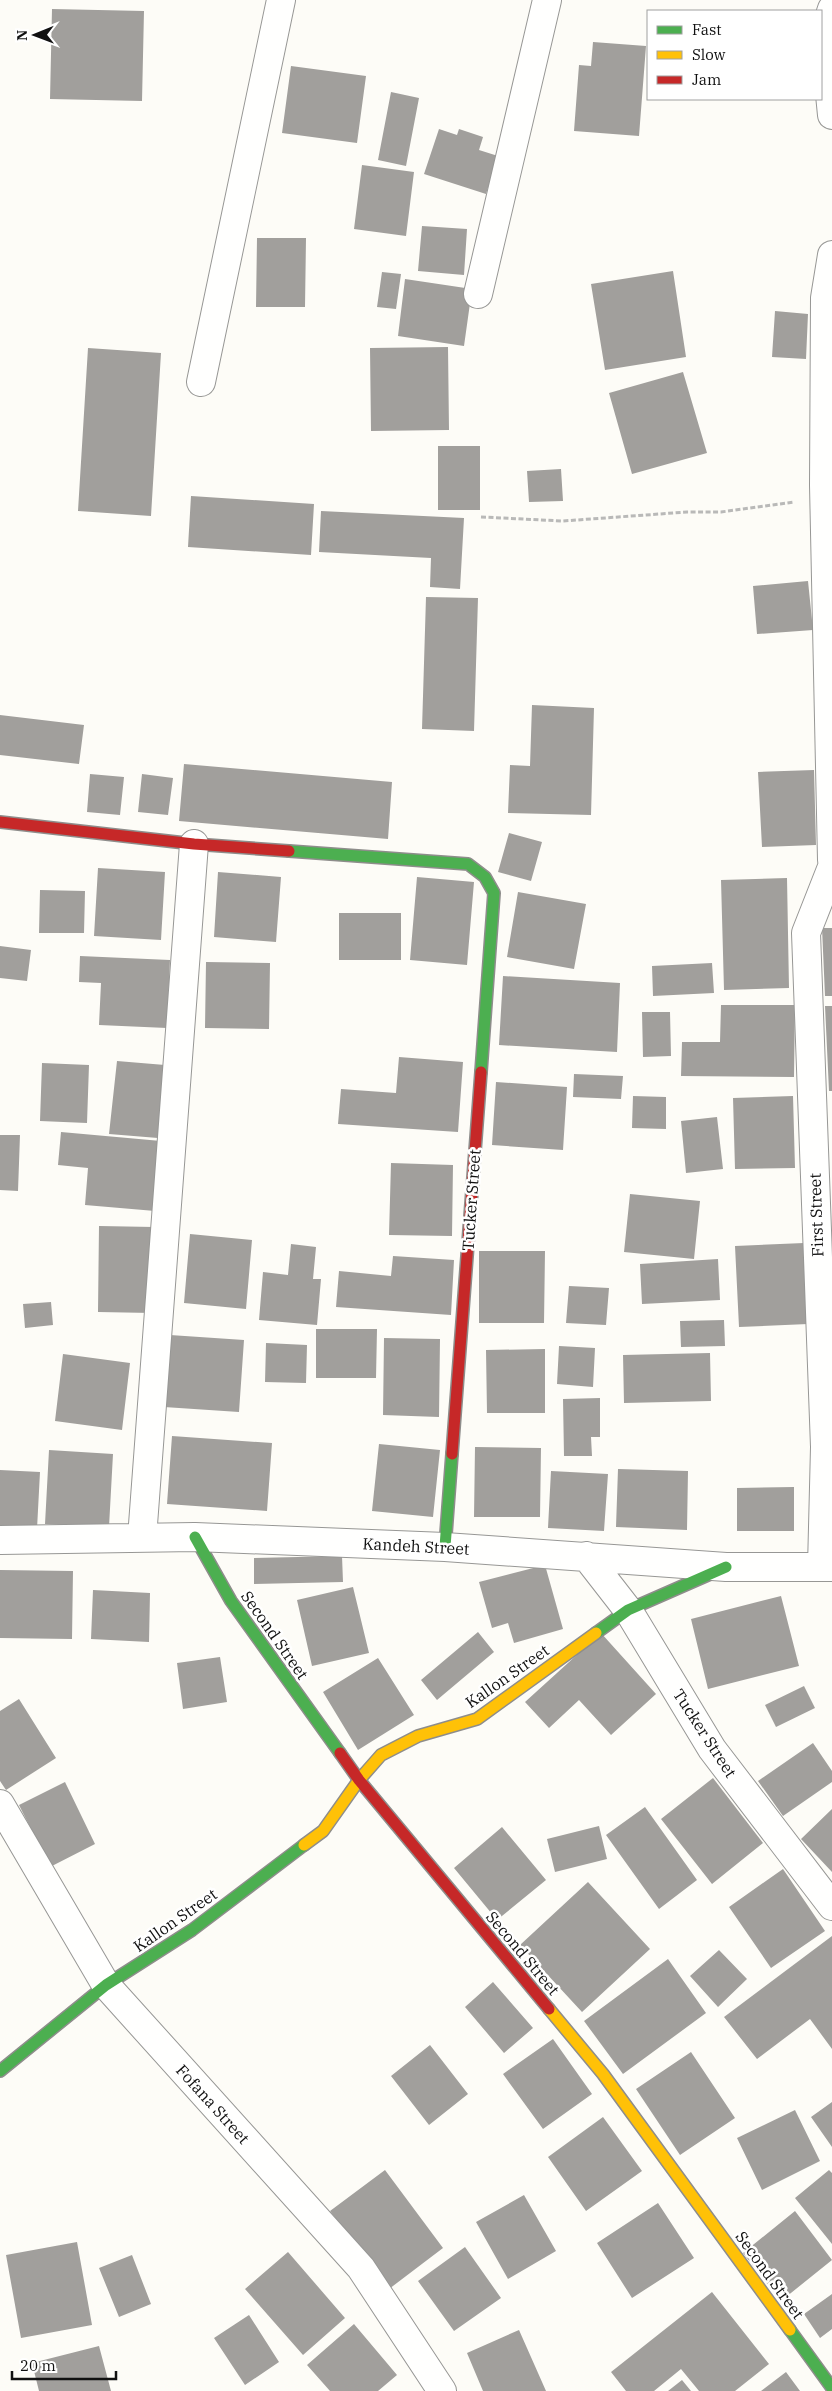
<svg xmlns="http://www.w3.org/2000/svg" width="832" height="2391" font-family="'IBM Plex Serif',serif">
<rect width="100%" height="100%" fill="#fdfcf7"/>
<path fill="#a19f9c" d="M52 9 144 11 142 101 50 99Z
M593 42 646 46 639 136 574 131 579 65 591 66Z
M291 66 366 76 357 143 282 133Z
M391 92 419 98 406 166 378 160Z
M439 129 457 135 459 129 483 137 479 150 498 156 486 194 424 174Z
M362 165 414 172 406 236 354 229Z
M422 226 467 229 464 275 418 271Z
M257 238H306L305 307H256Z
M673 271 686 357 605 370 591 284Z
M382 272 401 274 396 309 377 307Z
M405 279 472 289 464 346 398 336Z
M775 311 808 314 806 359 772 357Z
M448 347 449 430 371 431 370 348Z
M88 348 161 353 151 516 78 511Z
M683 372 707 453 632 474 609 393Z
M438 446H480V510H438Z
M561 469 563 501 529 502 527 471Z
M191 496 314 504 311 555 188 547Z
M321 511 464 518 460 589 430 587 431 558 319 552Z
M808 581 813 630 757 634 753 586Z
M426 597 478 598 474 731 422 729Z
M532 705 594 708 591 815 508 813 510 765 530 766Z
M0 715 84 725 79 764 0 755Z
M184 764 392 782 388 839 179 821Z
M814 770 816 845 762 847 758 772Z
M90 774 124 777 120 815 87 812Z
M142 774 173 778 168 815 138 812Z
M509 833 542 842 531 881 498 872Z
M98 868 165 872 161 940 94 936Z
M218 872 281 877 276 942 214 937Z
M417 877 474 882 467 965 410 960Z
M787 878 789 988 724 990 721 880Z
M40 890 85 891 84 933H39Z
M518 892 586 904 574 969 507 957Z
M339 913H401V960H339Z
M822 928H832V996H825Z
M0 946 31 950 27 981 0 978Z
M80 956 170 960 167 1028 99 1025 101 983 79 982Z
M206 962 270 963 269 1029 205 1028Z
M712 963 714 993 653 996 652 966Z
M503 976 620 983 617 1052 499 1045Z
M721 1005H795L794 1077 681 1076 682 1042H720Z
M825 1006H832V1091H829Z
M642 1012H670L671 1056 643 1057Z
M399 1057 463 1062 458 1132 338 1124 341 1089 396 1093Z
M117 1061 165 1065 158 1138 109 1134Z
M42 1063 89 1065 87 1123 40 1121Z
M574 1074 623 1076 621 1099 573 1097Z
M496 1082 567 1087 563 1150 492 1145Z
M633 1096 666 1097V1129L632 1128Z
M793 1096 795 1168 735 1169 733 1098Z
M717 1117 723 1169 686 1173 681 1121Z
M61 1132 161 1141 155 1211 85 1205 88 1168 58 1165Z
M0 1135H20L18 1191 0 1190Z
M391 1163 453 1165 452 1236 389 1235Z
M630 1194 700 1201 694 1259 624 1252Z
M99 1226 154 1227 152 1313 98 1312Z
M190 1234 252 1240 246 1309 184 1303Z
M804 1243 808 1324 739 1327 735 1246Z
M291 1244 316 1247 313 1279H321L317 1325 259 1320 263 1272 288 1275Z
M479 1251H545L544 1323H479Z
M393 1256 454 1260 451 1315 336 1307 339 1271 391 1276Z
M718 1259 720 1300 642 1304 640 1264Z
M569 1286 609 1288 606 1325 566 1323Z
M51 1302 53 1325 25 1328 23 1304Z
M724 1320 725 1346 681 1347 680 1321Z
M316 1329H377L376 1378H316Z
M170 1335 244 1340 239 1412 164 1407Z
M384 1338 440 1339 439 1417 383 1415Z
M266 1343 307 1345 306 1383 265 1382Z
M559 1346 595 1348 593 1387 557 1384Z
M545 1349V1413H487L486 1350Z
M710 1353 711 1401 624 1403 623 1355Z
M63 1354 130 1363 122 1430 55 1421Z
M600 1398V1437H591L592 1456H564L563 1399Z
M172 1436 272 1443 267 1511 167 1504Z
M379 1444 440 1450 433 1517 372 1511Z
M475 1447 541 1448 540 1517H474Z
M49 1450 113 1454 109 1527 45 1524Z
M618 1469 688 1471 687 1530 616 1527Z
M0 1470 40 1472 37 1529 0 1526Z
M551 1471 608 1474 604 1531 548 1528Z
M794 1487V1531H737V1488Z
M342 1556 343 1582 254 1584V1558Z
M545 1565 563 1629 514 1643 508 1623 492 1628 479 1582Z
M0 1570 73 1571 72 1639 0 1638Z
M353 1587 369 1653 312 1666 297 1600Z
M93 1590 150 1593 149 1642 91 1639Z
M781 1596 799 1666 708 1689 691 1619Z
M478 1632 494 1652 437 1700 421 1680Z
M601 1633 656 1694 611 1735 579 1700 549 1728 525 1702Z
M220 1657 227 1702 183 1709 177 1663Z
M378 1658 414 1715 358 1750 323 1692Z
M804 1686 815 1708 776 1727 765 1705Z
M19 1699 56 1758 6 1790 0 1781V1711Z
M813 1743 832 1771V1782L783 1816 758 1781Z
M713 1778 763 1843 712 1884 661 1819Z
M65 1782 95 1844 50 1867 19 1805Z
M645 1807 697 1880 659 1909 606 1835Z
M832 1809V1872L801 1839Z
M599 1826 607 1859 555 1872 547 1839Z
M502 1827 546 1880 497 1920 454 1868Z
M783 1869 825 1931 771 1968 729 1907Z
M588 1882 650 1949 582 2012 520 1945Z
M832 1936V2049L810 2019 757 2059 724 2017Z
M719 1950 747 1979 718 2007 690 1976Z
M668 1959 706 2013 623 2074 584 2021Z
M493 1982 533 2028 504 2053 465 2007Z
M553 2039 592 2094 543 2129 503 2074Z
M430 2045 468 2094 429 2125 391 2076Z
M691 2052 735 2118 680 2155 636 2089Z
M832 2102V2147L811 2117Z
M795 2110 820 2161 762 2190 737 2138Z
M603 2117 642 2171 586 2211 548 2157Z
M385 2170 443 2248 389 2289 330 2211Z
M829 2170 832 2173V2244L795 2198Z
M524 2195 556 2251 508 2279 476 2222Z
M658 2203 694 2258 632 2298 597 2243Z
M795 2211 832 2260 781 2301 743 2253Z
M77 2242 92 2325 21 2338 6 2255Z
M465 2247 501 2298 454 2331 418 2281Z
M288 2252 345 2318 303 2355 245 2289Z
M132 2255 151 2304 119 2317 99 2268Z
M712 2292 769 2364 735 2391H699L681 2369 654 2391H626L611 2372Z
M832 2294V2329L820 2338 804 2314Z
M249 2315 279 2362 245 2385 214 2338Z
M354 2324 397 2375 378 2391H330L307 2365Z
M519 2330 546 2391H483L467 2353Z
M99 2346 111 2391H39L32 2363Z
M786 2372 800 2391H761Z
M682 2380 691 2391H668Z"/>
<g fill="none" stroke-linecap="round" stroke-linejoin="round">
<g stroke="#979795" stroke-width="30">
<path id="street" d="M832 9 824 33 832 115
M832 255 825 298 824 485 832 860
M478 294 547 0
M201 382 281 0
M142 1538 194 844
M0 1540 195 1537 445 1547 726 1567H832
M586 1556 628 1610 712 1749 832 1906
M822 1567 825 1447 806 933 832 867
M0 1804 106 1985 361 2268 442 2391"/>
</g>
<g stroke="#8e8d8b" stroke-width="14">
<path id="fast" d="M289 851 468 864 485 877 494 893 481 1072
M195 1537 231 1601 340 1753
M445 1547 452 1454
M596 1633 628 1610 726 1567
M0 2071 106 1985 192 1930 304 1845
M790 2330 832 2388"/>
</g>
<g stroke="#8e8d8b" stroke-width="14">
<path id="slow" d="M304 1845 323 1831 359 1780 381 1755 418 1736 477 1719 596 1633
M549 2009 603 2074 790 2330"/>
</g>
<g stroke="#8e8d8b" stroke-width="14">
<path id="jam" d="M0 822 194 844 289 851
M452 1454 481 1072
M340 1753 359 1780 549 2009"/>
</g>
<path stroke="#b9b9b8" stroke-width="3" stroke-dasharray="5 2.5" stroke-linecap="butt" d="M481 517 563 521 687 512H721L794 502"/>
<use href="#street" stroke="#fffffe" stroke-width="28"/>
<use href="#fast" stroke="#4caf50" stroke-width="11"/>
<use href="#slow" stroke="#ffc107" stroke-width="11"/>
<use href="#jam" stroke="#c62828" stroke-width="11"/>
</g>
<g text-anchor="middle" stroke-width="5" stroke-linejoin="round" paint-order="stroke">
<g font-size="16" fill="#111" stroke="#fff">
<text transform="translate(471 1200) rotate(-86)" y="6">Tucker Street</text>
<text transform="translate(816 1215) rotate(-92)" y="6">First Street</text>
<text transform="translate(416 1546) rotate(3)" y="6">Kandeh Street</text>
<text transform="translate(275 1635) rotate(55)" y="6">Second Street</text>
<text transform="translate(507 1676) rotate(-35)" y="6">Kallon Street</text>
<text transform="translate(705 1733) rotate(57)" y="6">Tucker Street</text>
<text transform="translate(175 1920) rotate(-35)" y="6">Kallon Street</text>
<text transform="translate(523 1953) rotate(50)" y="6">Second Street</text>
<text transform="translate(213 2104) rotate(48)" y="6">Fofana Street</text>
<text transform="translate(770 2275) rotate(54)" y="6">Second Street</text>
</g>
</g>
<rect x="647" y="10" width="175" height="90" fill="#ffffff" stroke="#a0a0a0"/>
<rect x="657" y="26" width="25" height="8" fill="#4caf50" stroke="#a0a0a0"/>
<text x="692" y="35" font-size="15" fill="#111111">Fast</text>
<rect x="657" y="51" width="25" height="8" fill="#ffc107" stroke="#a0a0a0"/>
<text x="692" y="60" font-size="15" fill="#111111">Slow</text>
<rect x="657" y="76" width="25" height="8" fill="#c62828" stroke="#a0a0a0"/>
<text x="692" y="85" font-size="15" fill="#111111">Jam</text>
<g transform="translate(35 35) rotate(269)" stroke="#ffffff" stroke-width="4" paint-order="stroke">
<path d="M0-4L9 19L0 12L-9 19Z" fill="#111111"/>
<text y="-8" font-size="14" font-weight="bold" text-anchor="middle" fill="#111111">N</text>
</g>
<path d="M12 2371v8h104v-8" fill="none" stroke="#111111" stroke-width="2.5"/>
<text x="20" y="2371" font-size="15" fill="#111111" stroke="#ffffff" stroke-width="4" paint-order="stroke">20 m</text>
</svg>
